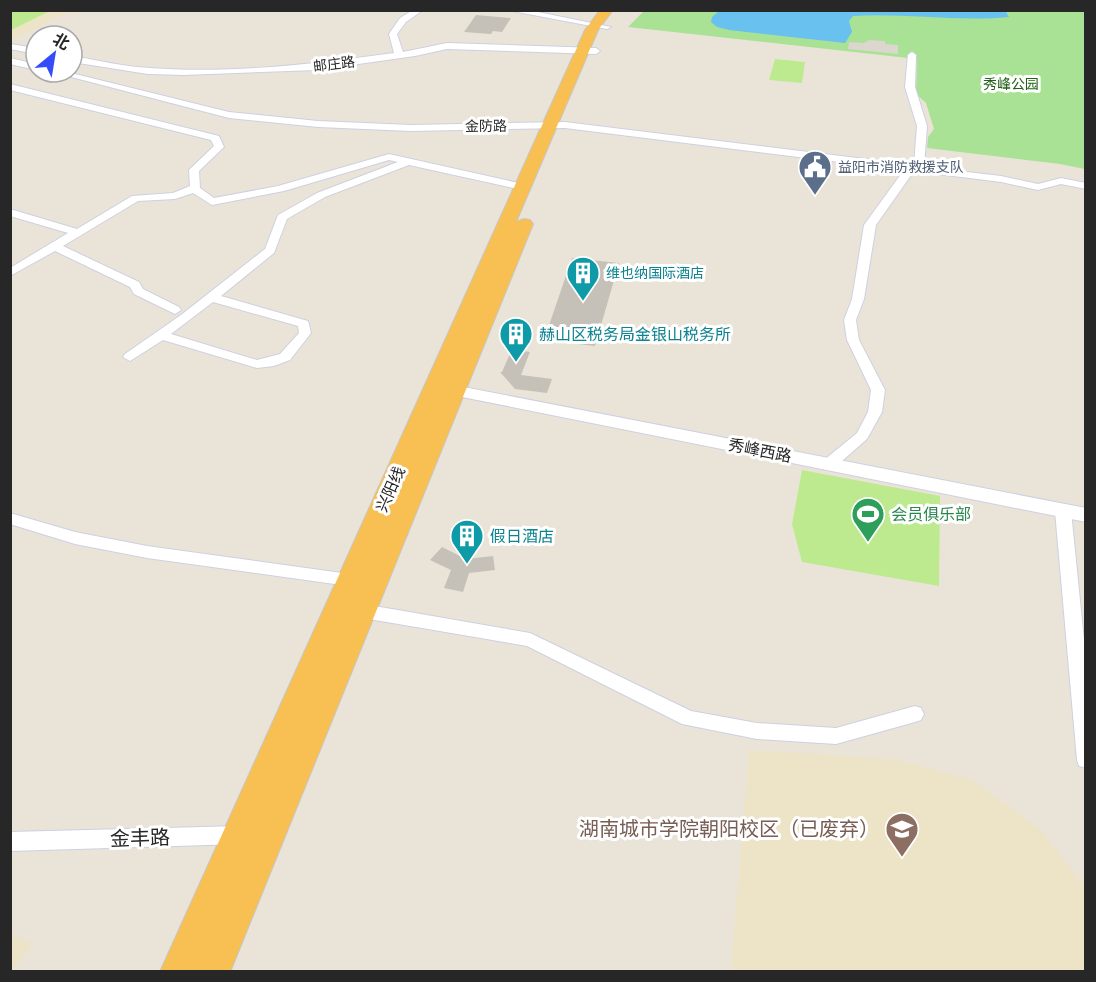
<svg xmlns="http://www.w3.org/2000/svg" width="1096" height="982" font-family="'Public Sans','Noto Sans SC',sans-serif">
<rect width="100%" height="100%" fill="#eae4d8"/>
<path fill="#ede3c7" d="M11 11H71L11 40Z
M749 750 893 759 972 780 1041 830 1085 887V971H731Z
M11 934 33 944 11 972 10 971Z"/>
<path fill="#a9e294" d="M645 10 1085 11V169L1060 164 927 148 928 137 934 129 926 103 916 94 917 59 628 27Z"/>
<path fill="#bdea8f" d="M11 10H50V11L11 30Z
M775 59 805 62 802 83 769 80Z
M802 470 940 496 939 586 802 562 792 524Z"/>
<path fill="#dbd7cf" d="M869 40 885 41V44L898 45V54L848 49 849 42 864 43Z"/>
<path fill="#69c1ef" d="M719 11 1006 12 1009 17C957 22 905 13 853 16L849 21 852 32 845 43 729 30 717 27 711 22 712 17Z"/>
<path fill="#c5c1b8" d="M476 15 511 18 502 32 493 31 491 34 464 32Z
M572 258 619 263 595 346 544 340Z
M512 349 530 352 521 375 552 379 547 393 515 389 500 372H502Z
M442 547 466 559 493 556 495 570 469 573 463 592 444 588 451 570 430 560Z"/>
<g fill="none" stroke-linecap="round" stroke-linejoin="round">
<g stroke="#ced0e1" stroke-width="2">
<path id="minor" d="M413 10H423L406 22 397 34 403 52 447 43 596 48 600 51 596 54 447 49 415 56 316 70 184 75 148 74 72 62V56C98 60 124 67 150 68 229 74 315 64 394 53L389 34 400 18Z
M507 10H528L611 27 607 29Z
M10 44 36 48V54L10 49Z
M912 52 916 55 915 87 927 126 924 167 1001 176 1038 184 1061 178 1086 183V189L1061 184 1038 190 1001 182 914 171 876 225 864 299 856 320 859 340 885 390 882 412 867 439 834 468 829 469 822 464 824 460 857 433 868 412 871 390 847 340 844 320 852 299 864 225 904 170 565 128 411 131 318 127 229 118 52 72H67L229 112 318 121 411 125 565 122 914 165 917 126 905 87 908 55Z
M10 58 36 64V70L10 64Z
M10 84 219 136 224 147 199 171 200 188 214 198 278 186 389 154 523 184 528 187 523 190 409 165 325 197 287 219 274 253 221 296 308 321 311 333 290 360 274 366 257 368 163 340 130 361 123 357 125 354 181 315 265 249 278 215 317 193 398 162 389 160 284 191 212 205 193 193 175 199 138 201 63 246 139 282 143 289 179 307 181 310 175 314 134 294 130 287 55 251 10 276V268L68 233 10 216V209L77 229 132 196 173 193 190 186 189 170 214 146 211 140 10 90ZM213 302 298 326 299 333 280 354 257 360 171 334Z
M1063 505 1068 507 1071 511 1086 660V768L1079 766 1077 760 1055 511 1058 507Z
M10 513 75 532 147 546 349 574 355 576 357 580 355 584 349 586 147 558 75 544 10 524Z
M363 604 530 633 691 711 757 723 836 728 915 706 921 708 924 714 921 720 915 722 836 744 757 739 682 724 527 646 363 618 357 616 355 611 357 606Z
M241 826 248 828 251 835 248 842 241 844 10 851V832Z"/>
</g>
<g stroke="#ced0e1" stroke-width="2">
<path id="tertiary" d="M443 383 1086 508V522L437 392 435 388 437 384Z"/>
</g>
<g stroke="#c7c7c7" stroke-width="2">
<path id="trunk" d="M600 10H613L598 30 516 222 524 219 530 220 533 224 230 972H160L585 30Z"/>
</g>
<use href="#minor" fill="#fff" fill-rule="evenodd"/>
<use href="#tertiary" fill="#fff" fill-rule="evenodd"/>
<use href="#trunk" fill="#f8c053" fill-rule="evenodd"/>
</g>
<defs>
<g id="civic-pin" transform="scale(1.725)"><path d="M0 17L-7.5 6A9.5 9.5 0 1 1 7.5 6Z" fill="#5c6f8a" stroke="#fff"/><path d="M-.6-6.5H3V-4.5H.6V-3L4-1V1h2V6H-6V1h2V-1L-.6-3ZM-1.2 2.5V6h2.4V2.5Z" fill="#fff"/></g>
<g id="building-pin" transform="scale(1.725)"><path d="M0 17L-7.5 6A9.5 9.5 0 1 1 7.5 6Z" fill="#0f9aa8" stroke="#fff"/><path d="M-4-6H4V6H1V3H-1V6H-4ZM-2.5-4.3h1.7v1.8h-1.7ZM.8-4.3h1.7v1.8H.8ZM-2.5-1h1.7V.8h-1.7ZM.8-1h1.7V.8H.8Z" fill="#fff"/></g>
<g id="stadium-pin" transform="scale(1.725)"><path d="M0 17L-7.5 6A9.5 9.5 0 1 1 7.5 6Z" fill="#2e9e5b" stroke="#fff"/><path d="M0-5a6.5 5 0 1 0 0 10a6.5 5 0 1 0 0-10ZM-3.5-1.8h7v3.6h-7Z" fill="#fff"/></g>
<g id="school-pin" transform="scale(1.725)"><path d="M0 17L-7.5 6A9.5 9.5 0 1 1 7.5 6Z" fill="#8d6e63" stroke="#fff"/><path d="M0-5L7-2L0 1L-7-2ZM-4 1L0 2.5L4 1V4Q0 6-4 4Z" fill="#fff"/></g>
</defs>
<g fill-rule="evenodd">
<use href="#civic-pin" x="815" y="167"/>
<use href="#building-pin" x="583" y="273"/>
<use href="#building-pin" x="516" y="334"/>
<use href="#stadium-pin" x="868" y="514"/>
<use href="#building-pin" x="467" y="536"/>
<use href="#school-pin" x="902" y="829"/>
</g>
<g text-anchor="middle" stroke-width="6" stroke-linejoin="round" paint-order="stroke">
<g font-size="14" fill="#272727" stroke="#fff">
<text transform="translate(334 64) rotate(-7)" y="5">邮庄路</text>
<text transform="translate(486 126) rotate(-1)" y="5">金防路</text>
</g>
<g font-size="14" fill="#236318" stroke="#fff">
<text x="1011" y="89">秀峰公园</text>
</g>
<g font-size="14" fill="#4e5e75" stroke="#fff" text-anchor="start">
<text x="838" y="172">益阳市消防救援支队</text>
</g>
<g font-size="14" fill="#0d838f" stroke="#fff" text-anchor="start">
<text x="606" y="278">维也纳国际酒店</text>
</g>
<g font-size="16" fill="#0d838f" stroke="#fff" text-anchor="start">
<text x="539" y="340">赫山区税务局金银山税务所</text>
<text x="490" y="542">假日酒店</text>
</g>
<g font-size="16" fill="#272727" stroke="#fff">
<text transform="translate(760 450) rotate(11)" y="6">秀峰西路</text>
<text transform="translate(390 489) rotate(-66)" y="6">兴阳线</text>
</g>
<g font-size="16" fill="#27864d" stroke="#fff" text-anchor="start">
<text x="891" y="520">会员俱乐部</text>
</g>
<g font-size="20" fill="#785e54" stroke="#fff" text-anchor="end">
<text x="879" y="836">湖南城市学院朝阳校区（已废弃）</text>
</g>
<g font-size="20" fill="#272727" stroke="#fff">
<text transform="translate(140 838) rotate(-2)" y="7">金丰路</text>
</g>
</g>
<rect width="1096" height="982" fill="none" stroke="#272727" stroke-width="24"/>
<g transform="translate(54 54) rotate(30)"><circle r="28" fill="#ffffff" stroke="#a9a9a9" stroke-width="1.5"/>
<path d="M0-4.5L10 22L0 15L-10 22Z" fill="#354cfa"/>
<text y="-9" font-size="16" font-weight="bold" text-anchor="middle" fill="#272727">北</text>
</g>
</svg>
